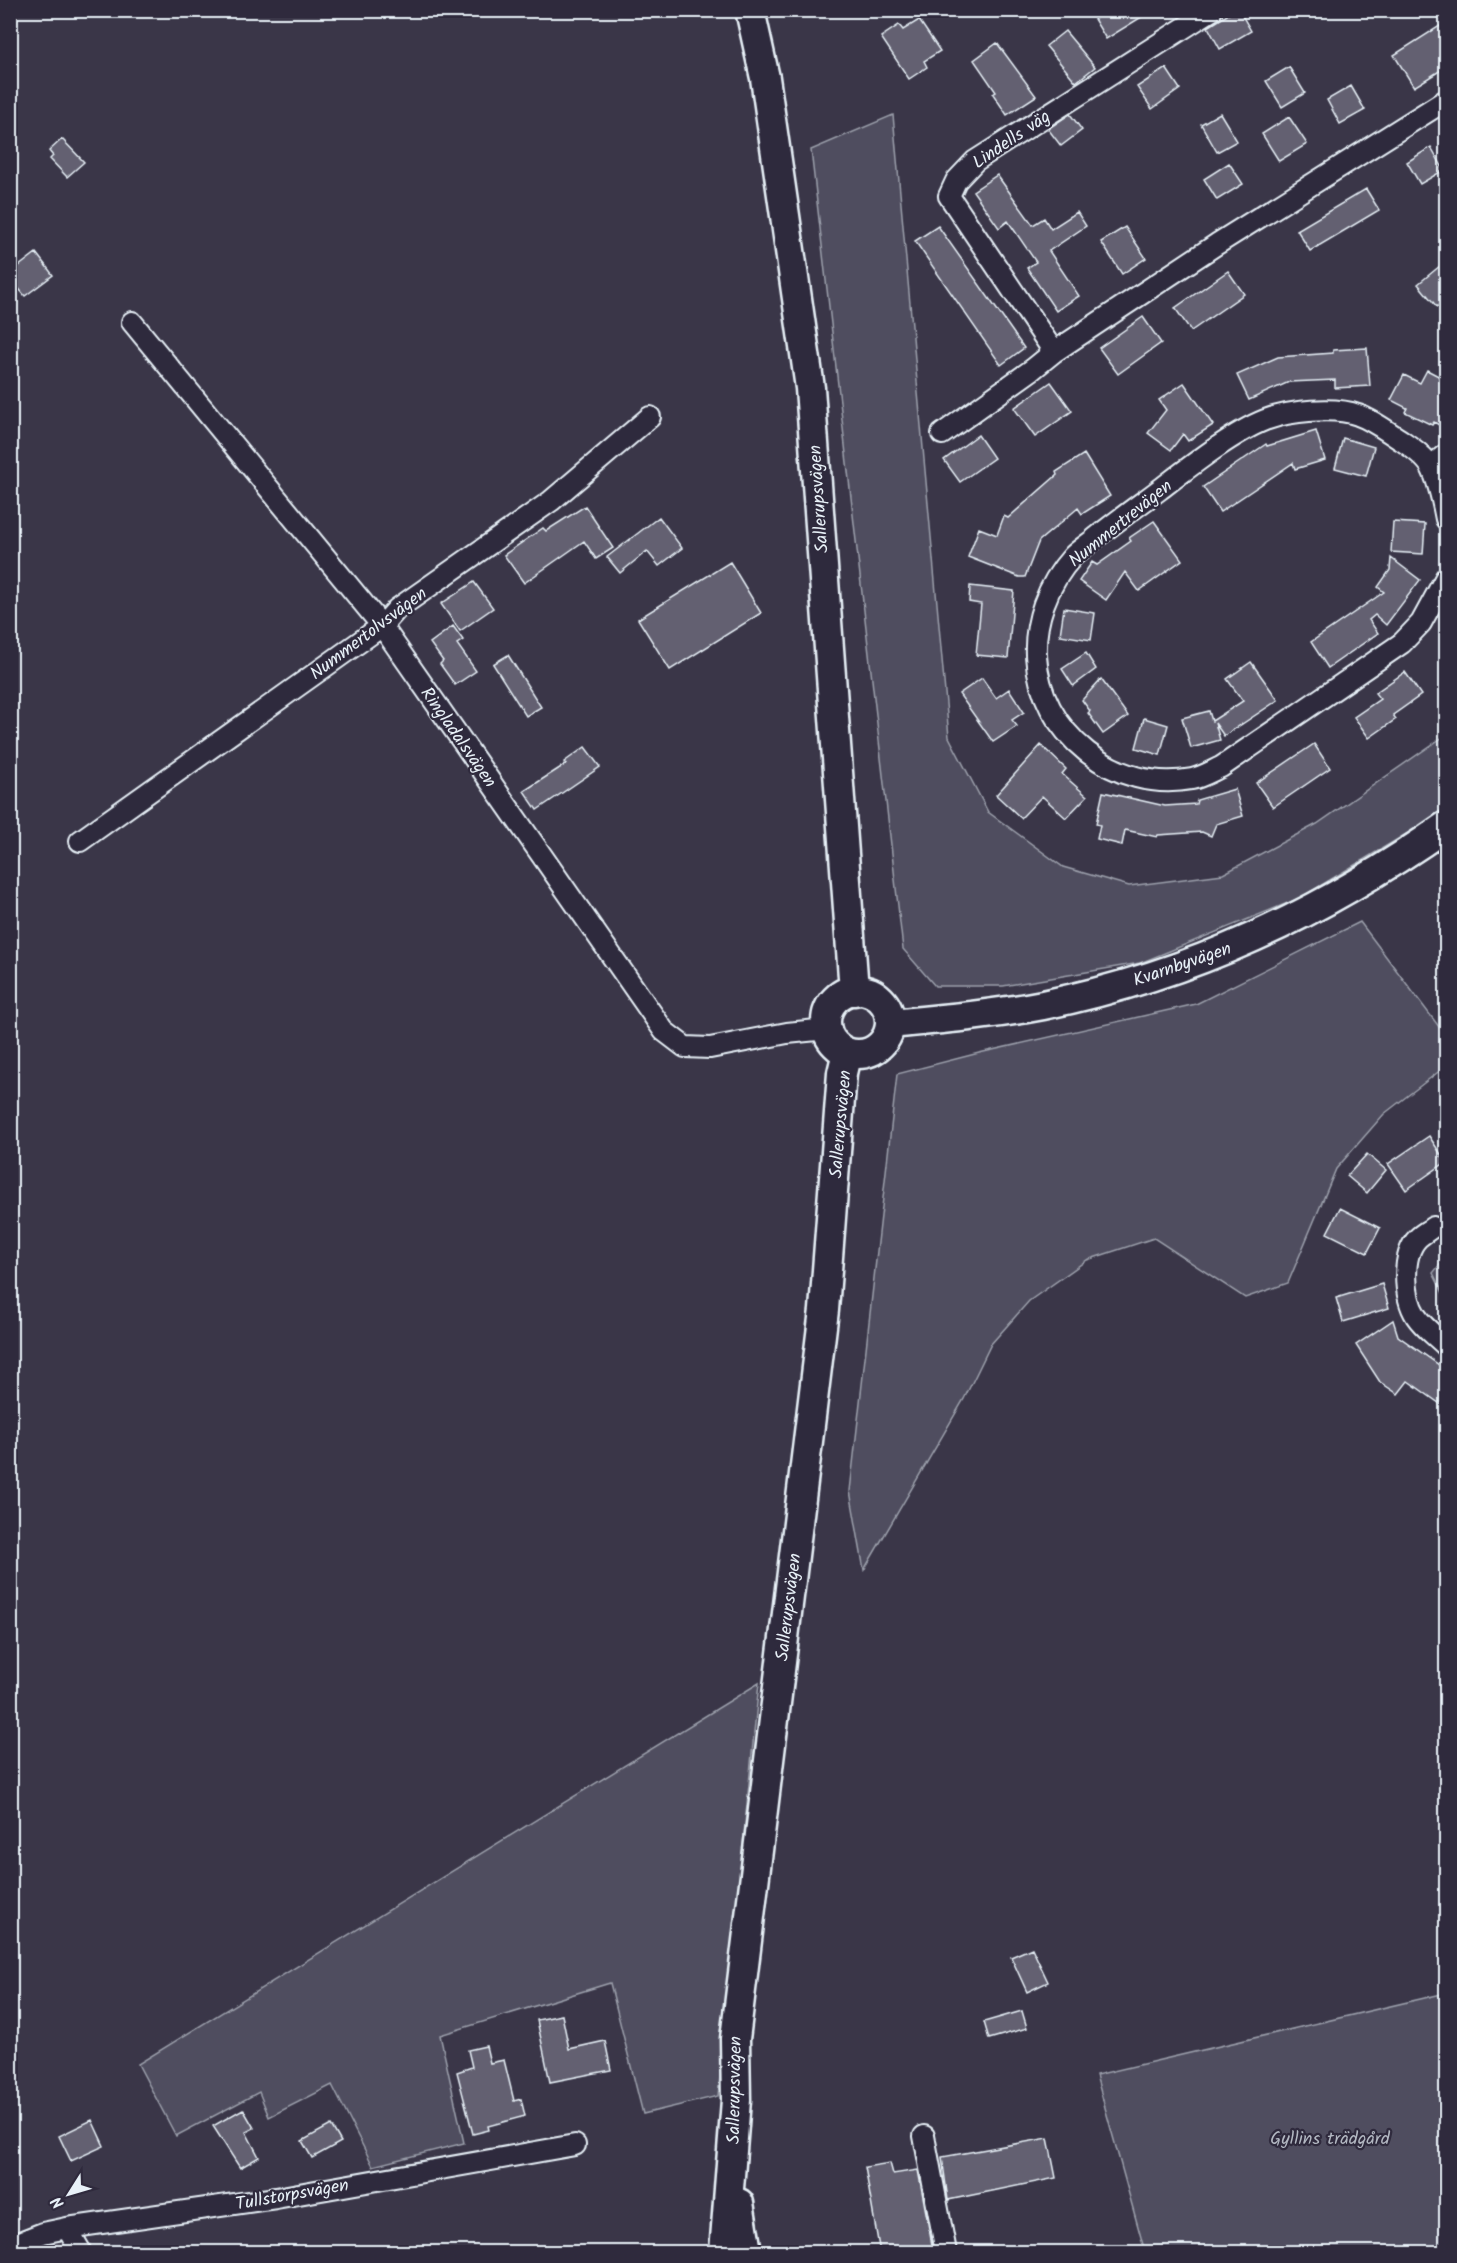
<svg xmlns="http://www.w3.org/2000/svg" width="1457" height="2263" font-family="Kalam,sans-serif">
<rect width="100%" height="100%" fill="#3a3648"/>
<filter id="ink" filterUnits="userSpaceOnUse"><feTurbulence type="fractalNoise" baseFrequency=".0167" numOctaves="2"/><feDisplacementMap in="SourceGraphic" scale="12" xChannelSelector="R" yChannelSelector="G"/><feConvolveMatrix kernelMatrix="1 2 1 2 8 2 1 2 1" color-interpolation-filters="sRGB"/></filter>
<g filter="url(#ink)">
<path fill="#504e5f" stroke="#9ca0ac" stroke-width="1.5" d="M893 115 949 737 988 812 1063 867 1129 886 1223 874 1317 824 1446 735V807L1431 819 1300 898 1140 963 1003 986H935L903 949 811 150Z
M1360 922 1446 1036V1066L1384 1114 1336 1169 1288 1283 1245 1298 1154 1238 1087 1260 1029 1301 991 1344 964 1399 864 1570 850 1491 897 1074 979 1053 1196 1004Z
M1446 1257V1299L1433 1273Z
M759 1683 718 2096 643 2114 610 1983 440 2035 464 2143 373 2166 332 2085 269 2117 259 2092 176 2136 138 2064Z
M1446 1993V2252H1145L1096 2075Z"/>
<path fill="#636171" stroke="#e8f1f8" stroke-width="1.5" d="M1108 10H1153L1106 39 1094 19Z
M1235 10H1239L1251 31 1220 49 1208 27Z
M919 20 940 51 924 61 927 67 909 79 881 37 899 25 903 30Z
M1446 22V67L1414 87 1394 55Z
M1065 31 1095 67 1076 82 1046 46Z
M997 43 1036 96 1007 115 993 94 996 92 974 60Z
M1289 67 1305 93 1282 107 1266 81Z
M1166 68 1180 89 1152 109 1137 87Z
M1351 86 1365 110 1340 124 1327 100Z
M1220 113 1237 141 1217 152 1201 124Z
M1070 114 1082 130 1061 146 1048 129Z
M1289 117 1307 144 1279 161 1262 134Z
M62 139 84 162 67 177 50 159 53 156 49 151Z
M1431 147 1444 170 1420 184 1407 162Z
M1229 163 1243 184 1217 200 1204 179Z
M997 175 1033 225 1044 218 1051 229 1077 212 1086 226 1049 251 1079 296 1056 311 1027 268 1036 262 1008 221 999 228 973 191Z
M1366 189 1379 210 1310 251 1297 230Z
M938 226 1024 348 1001 365 915 241Z
M1125 227 1146 258 1122 274 1101 242Z
M36 253 53 275 25 296 10 278V273Z
M1446 261V299L1437 307 1418 284Z
M1228 271 1244 294 1191 331 1175 308Z
M1143 317 1161 343 1118 374 1099 348Z
M1367 348 1370 386 1335 388V380L1289 382 1249 400 1237 375 1278 357 1333 353V350Z
M1427 370 1446 380V429L1434 422 1432 425 1405 412 1407 408 1391 400 1404 375 1420 383Z
M1051 382 1072 411 1035 437 1014 408Z
M1184 383 1213 425 1188 441 1183 434 1171 450 1148 433 1166 410 1159 400Z
M1316 431 1325 460 1295 469 1293 463 1220 512 1203 487 1266 444 1267 446Z
M978 435 994 458 960 482 944 460Z
M1343 438 1374 447 1366 476 1335 468Z
M1084 454 1110 496 1082 514 1078 508 1039 541 1025 577H1019L968 557 979 528 997 535 1004 516 1008 518 1057 475 1056 472Z
M585 506 613 548 596 559 584 541 524 583 504 555 543 528 546 531Z
M659 517 682 548 659 566 647 551 620 573 607 557Z
M1154 521 1182 560 1139 591 1125 572 1106 600 1079 581 1092 562 1097 565 1131 541 1129 538Z
M1393 522 1425 524 1423 554 1391 552Z
M1391 558 1420 580 1386 625 1375 615 1369 620 1378 633 1328 668 1311 642 1384 592 1378 587 1390 570Z
M730 562 761 613 670 670 638 619Z
M474 582 493 608 460 631 441 604Z
M970 586 1014 591 1008 658 976 655 981 604 969 602Z
M1064 608 1095 613 1091 640 1060 635Z
M453 626 463 640 457 644 476 671 455 685 440 664 443 661 430 643Z
M1086 653 1096 669 1073 686 1062 669Z
M508 655 541 707 526 716 493 664Z
M1251 662 1278 700 1224 736 1215 723 1220 740 1191 748 1182 718 1209 711 1212 721 1243 701 1227 679Z
M1405 672 1421 695 1393 715 1396 719 1369 738 1354 717 1380 699 1375 693Z
M982 678 996 698 1009 689 1024 712 1012 720 1017 726 993 742 959 694Z
M1101 679 1128 716 1103 734 1088 713 1090 711 1082 700Z
M1144 718 1168 725 1160 755 1136 748Z
M1314 744 1330 768 1273 807 1256 783Z
M1041 745 1066 769 1062 774 1087 796 1066 818 1042 796 1021 818 996 795Z
M585 747 600 767 537 810 524 791 566 764 564 762Z
M1235 789 1243 816 1216 824 1211 836 1202 832 1158 835 1157 837 1125 830 1122 845 1097 839 1100 825 1096 824 1103 792 1165 806 1196 804 1197 800Z
M1429 1136 1446 1162 1406 1190 1388 1164Z
M1367 1154 1386 1170 1367 1193 1347 1176Z
M1340 1208 1380 1228 1367 1253 1327 1233Z
M1382 1284 1389 1308 1343 1322 1336 1298Z
M1393 1320 1398 1336 1446 1370V1408L1408 1381 1398 1394 1380 1382 1356 1345Z
M1032 1948 1048 1982 1027 1992 1011 1957Z
M1022 2011 1027 2028 989 2039 984 2022Z
M562 2015 569 2049 605 2041 611 2070 550 2082 537 2020Z
M486 2046 490 2063 504 2060 514 2101 521 2099 525 2116 488 2126 489 2130 473 2134 457 2072 472 2067 468 2050Z
M243 2109 254 2128 246 2132 259 2157 240 2168 213 2126Z
M92 2120 104 2146 71 2161 59 2136Z
M331 2125 341 2142 312 2158 302 2141Z
M1048 2138 1056 2178 948 2200 942 2157Z
M890 2163 893 2174 918 2170 933 2250 917 2253H880L865 2167Z"/>
<g fill="none" stroke-linecap="round" stroke-linejoin="round">
<g stroke="#e8f1f8" stroke-width="24">
<path id="street" d="M132 322 382 626 664 1031 685 1047 710 1048 787 1033 827 1029
M1054 352 949 196 956 181 975 161 1212 10
M942 434 1033 369 1054 352 1217 244 1446 100
M1431 466 1446 454
M1446 519C1443 503 1439 482 1431 467 1425 456 1411 447 1401 440 1388 432 1373 420 1358 415 1334 406 1289 411 1265 420 1232 433 1188 468 1159 490 1139 505 1118 520 1098 536 1090 543 1080 549 1073 556 1020 615 1023 701 1087 752 1117 776 1154 786 1192 779 1202 777 1212 771 1221 767L1402 643 1421 623 1446 577
M80 841 382 626 397 609 551 501 650 417
M1433 1227C1428 1231 1422 1234 1418 1238 1401 1255 1404 1297 1416 1316 1423 1327 1437 1337 1446 1346
M924 2136 946 2252
M67 2228 81 2252
M10 2246 43 2233 67 2228 276 2198 575 2145"/>
</g>
<g stroke="#e8f1f8" stroke-width="33">
<path id="secondary" d="M750 10 765 78 810 388 854 991
M826 1022a32 32 0 1 1 64 0a32 32 0 1 1-64 0Z
M890 1024C941 1019 992 1015 1043 1005 1193 974 1321 914 1446 826
M739 2203 747 2252
M724 2252 736 2100 735 2039 824 1310 842 1073 847 1052"/>
</g>
<use href="#street" stroke="#2f2a3d" stroke-width="20"/>
<use href="#secondary" stroke="#2f2a3d" stroke-width="28"/>
</g>
</g>
<g text-anchor="middle" stroke-width="4.5" stroke-linejoin="round" paint-order="stroke">
<g font-size="18" fill="#e8f1f8" stroke="#2f2a3d">
<text transform="translate(1011 139) rotate(-34)" y="6">Lindells väg</text>
<text transform="translate(818 499) rotate(-94)" y="6">Sallerupsvägen</text>
<text transform="translate(1120 523) rotate(-39)" y="6">Nummertrevägen</text>
<text transform="translate(368 633) rotate(-37)" y="6">Nummertolvsvägen</text>
<text transform="translate(459 737) rotate(55)" y="6">Ringladalsvägen</text>
<text transform="translate(1182 964) rotate(-19)" y="6">Kvarnbyvägen</text>
<text transform="translate(840 1124) rotate(-85)" y="6">Sallerupsvägen</text>
<text transform="translate(788 1607) rotate(-83)" y="6">Sallerupsvägen</text>
<text transform="translate(734 2090) rotate(-89)" y="6">Sallerupsvägen</text>
<text transform="translate(292 2194) rotate(-10)" y="6">Tullstorpsvägen</text>
</g>
<g font-size="18" fill="#b3b8c2" stroke="#2f2a3d">
<text x="1330" y="2144">Gyllins trädgård</text>
</g>
</g>
<rect width="1457" height="2263" fill="none" stroke="#2f2a3d" stroke-width="36"/>
<rect x="18" y="18" width="1421" height="2227" fill="none" stroke="#e8f1f8" stroke-width="2" filter="url(#ink)"/>
<g transform="translate(69 2194) rotate(233)" stroke="#2f2a3d" stroke-width="4.5" paint-order="stroke">
<path d="M0-4.5L10 22L0 15L-10 22Z" fill="#e8f1f8"/>
<text y="-9" font-size="16" font-weight="bold" text-anchor="middle" fill="#e8f1f8">N</text>
</g>
</svg>
